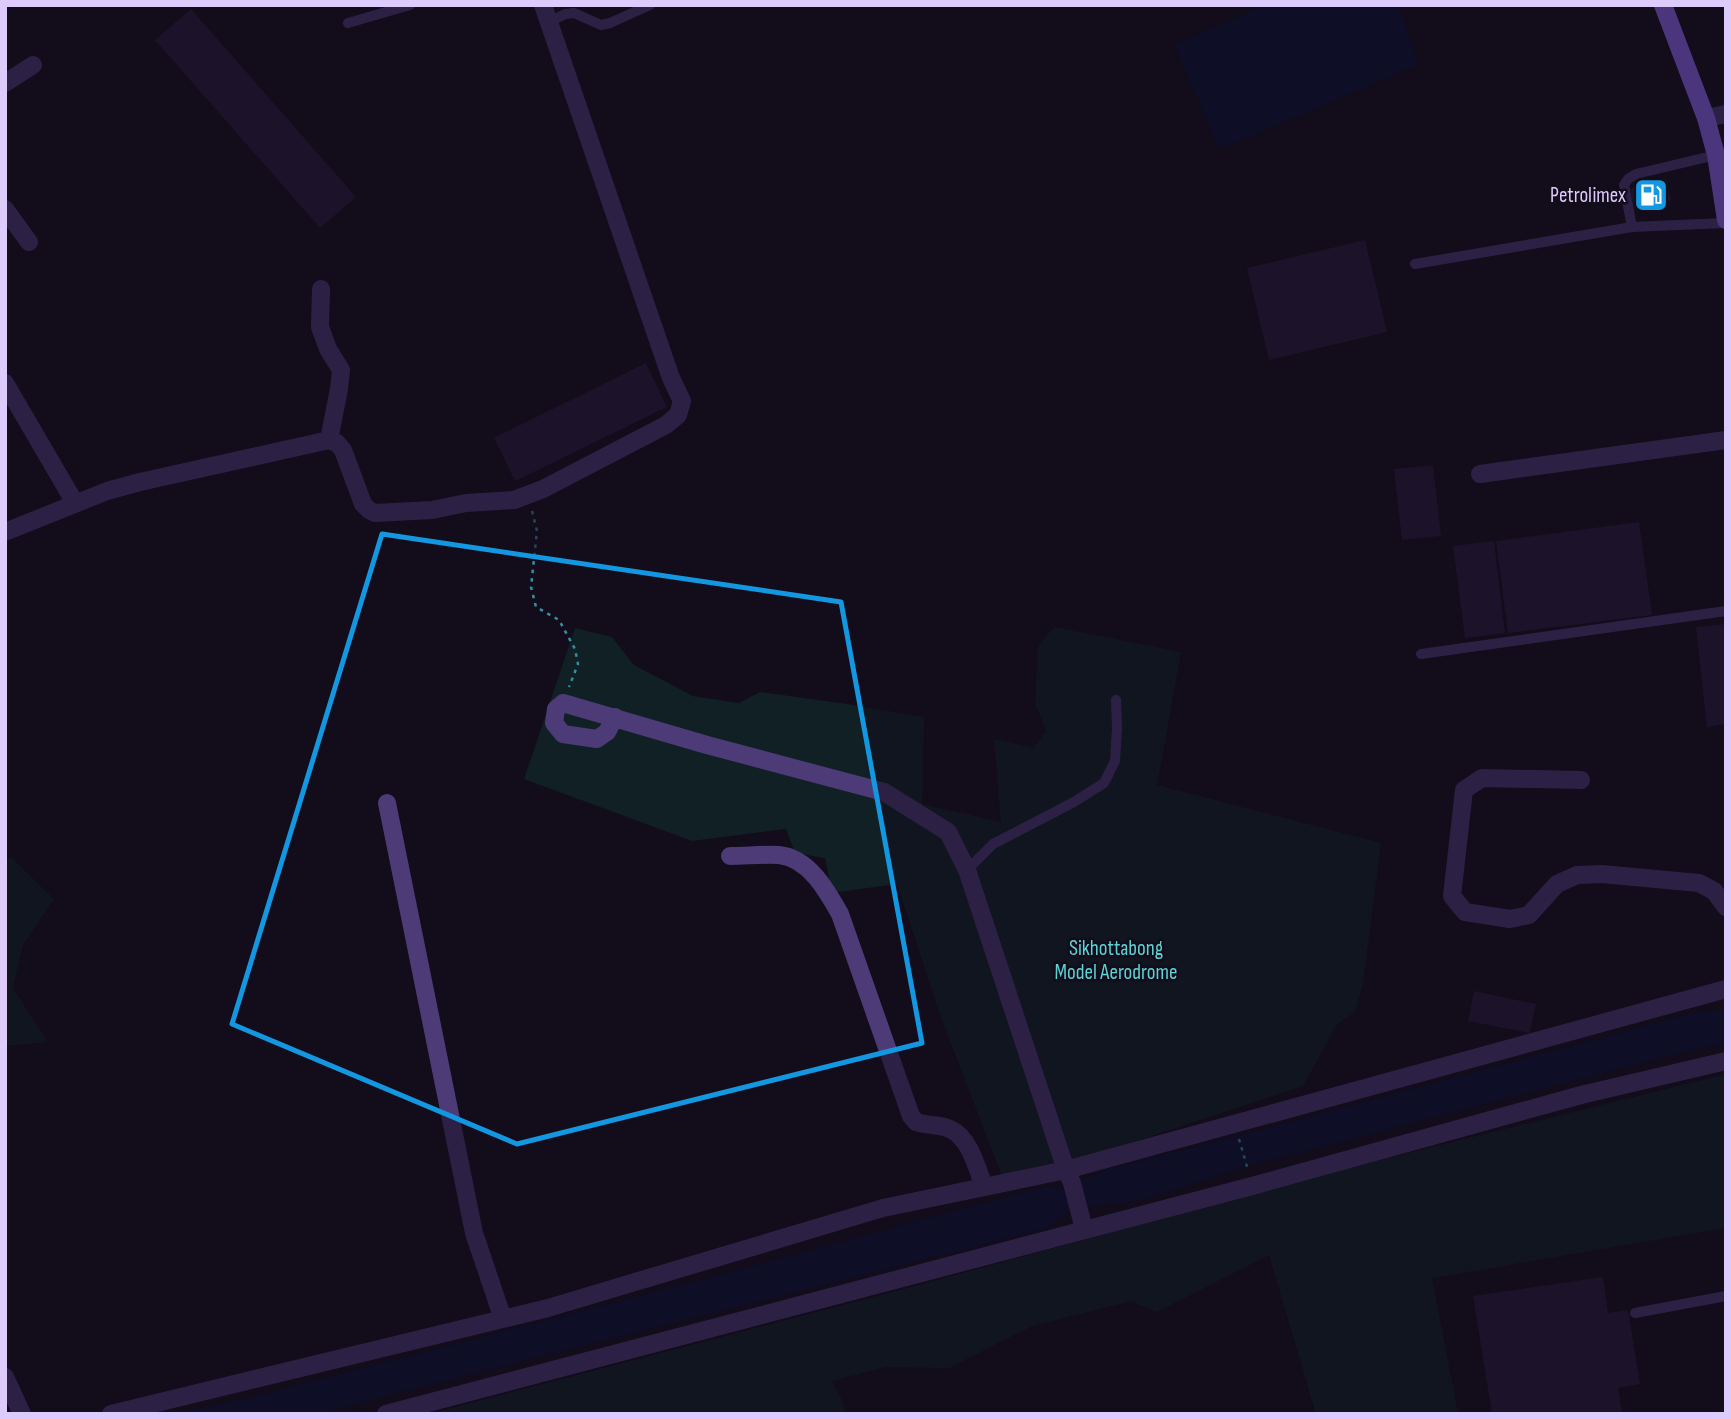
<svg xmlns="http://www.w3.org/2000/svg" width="1731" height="1419" font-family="'Sofia Sans Condensed',sans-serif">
<rect width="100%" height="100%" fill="#130c1b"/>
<path fill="#102024" d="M1054 627 1181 652 1157 785 1381 843 1363 983 1355 1012 1337 1024 1303 1086 1005 1184 942 1020 897 884 832 893 825 858 795 853 786 829 692 841 524 779 575 628 612 637 634 665 693 696 739 703 760 692 847 704 924 717 922 804 1001 822 994 739 1033 748 1046 731 1035 703 1038 646Z
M11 857 54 899 23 945 13 988 48 1042 5 1046V860Z
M1726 1074V1228L1432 1278 1458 1414H1316L1269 1255 1157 1312 1131 1301 1032 1326 949 1368 885 1367 832 1381 843 1402 845 1414H429L904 1289 1348 1168Z"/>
<path fill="#0c1035" d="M1265 5H1399L1417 65 1220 149 1174 45Z
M1726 1009V1043L1701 1047 1237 1169 1133 1202 1086 1206 1065 1213 1048 1228 314 1414H171L253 1397 731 1272 1046 1186 1062 1189 1072 1183 1085 1179 1108 1169 1238 1136 1690 1014Z"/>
<path fill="#291a3a" d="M191 9 356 197 320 228 155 40Z
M1666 180 1671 200 1635 209 1630 189Z
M1365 240 1387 332 1269 360 1247 268Z
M646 363 667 407 515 481 494 438Z
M1433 465 1441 536 1402 540 1394 469Z
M1639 522 1652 615 1508 633 1496 541Z
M1494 541 1505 633 1465 638 1453 546Z
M1726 624V724L1707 727 1696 627Z
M1474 991 1536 1004 1530 1033 1468 1021Z
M1603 1277 1608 1313 1628 1310 1640 1384 1618 1388 1622 1414H1492L1473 1296Z"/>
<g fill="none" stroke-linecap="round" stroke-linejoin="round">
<path stroke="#368ea4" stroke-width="2.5" stroke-dasharray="3.5 5" stroke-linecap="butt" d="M532 511 537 531 531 587 536 607 559 620 575 649 578 664 569 687
M1239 1139 1248 1170"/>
<path stroke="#4c3b76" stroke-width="10" d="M549 22 565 14 574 13 601 25 610 23 650 5
M348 23 410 5
M1632 227 1624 185 1628 179 1636 174 1716 155
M1415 264 1632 227 1726 223
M1421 654 1726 611
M967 870 993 844 1074 802 1104 783 1115 761 1117 728 1116 700
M1635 1313 1726 1296"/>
<path stroke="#4c3b76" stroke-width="18" d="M5 83 33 65
M1706 118 1726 114
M5 209 29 242
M321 289 320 327 328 349 341 370 339 389 329 440
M5 383 75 503
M1480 474 1726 440
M5 532 107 491 140 482 329 440 337 443 343 450 363 504 369 510 375 513 432 510 466 503 514 500 543 489 666 425 678 415 682 401 671 378 543 5
M615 717 607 732 597 739 563 734 554 723 556 709 563 703 707 745 884 792 948 832 967 870 1066 1170 1072 1183 1084 1229
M1581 780 1482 778 1464 790 1452 896 1465 912 1510 919 1529 915 1557 884 1577 875 1602 874 1699 883 1714 891 1726 907
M387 803 474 1233 503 1319
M730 856C746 856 763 854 779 855 809 858 827 891 840 914L911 1116 916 1122C927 1126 940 1124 950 1129 970 1138 977 1168 984 1187
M5 1377 22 1414
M111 1414 548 1308 883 1208 1066 1170 1726 989
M386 1414 1252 1186 1581 1095 1726 1061"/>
<path stroke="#9069f3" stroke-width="18" d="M1663 5 1706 118 1716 155 1726 220"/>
</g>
<path d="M0 0H1731V1419H0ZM382 534 841 602 922 1043 517 1144 232 1024Z" fill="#130c1b" fill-opacity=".55" fill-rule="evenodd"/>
<path fill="none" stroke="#1297e0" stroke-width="5" stroke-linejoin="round" d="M382 534 841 602 922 1043 517 1144 232 1024Z"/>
<defs>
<g id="fuel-square" transform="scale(1.75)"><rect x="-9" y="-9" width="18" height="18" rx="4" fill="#1297e0" stroke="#130c1b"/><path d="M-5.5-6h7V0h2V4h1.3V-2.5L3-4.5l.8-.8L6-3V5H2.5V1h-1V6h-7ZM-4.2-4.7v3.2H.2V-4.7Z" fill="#fff"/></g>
</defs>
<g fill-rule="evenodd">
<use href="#fuel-square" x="1651" y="195"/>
</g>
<g text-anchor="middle" stroke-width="5" stroke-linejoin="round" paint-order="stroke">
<g font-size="21" fill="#dccbfb" stroke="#130c1b" text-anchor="end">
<text x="1626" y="202">Petrolimex</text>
</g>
<g font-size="21" fill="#5ed3d4" stroke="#130c1b">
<text x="1116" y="955">Sikhottabong<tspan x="1116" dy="24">Model Aerodrome</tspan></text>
</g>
</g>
<rect width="1731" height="1419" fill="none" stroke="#dccbfb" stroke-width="14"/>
</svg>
